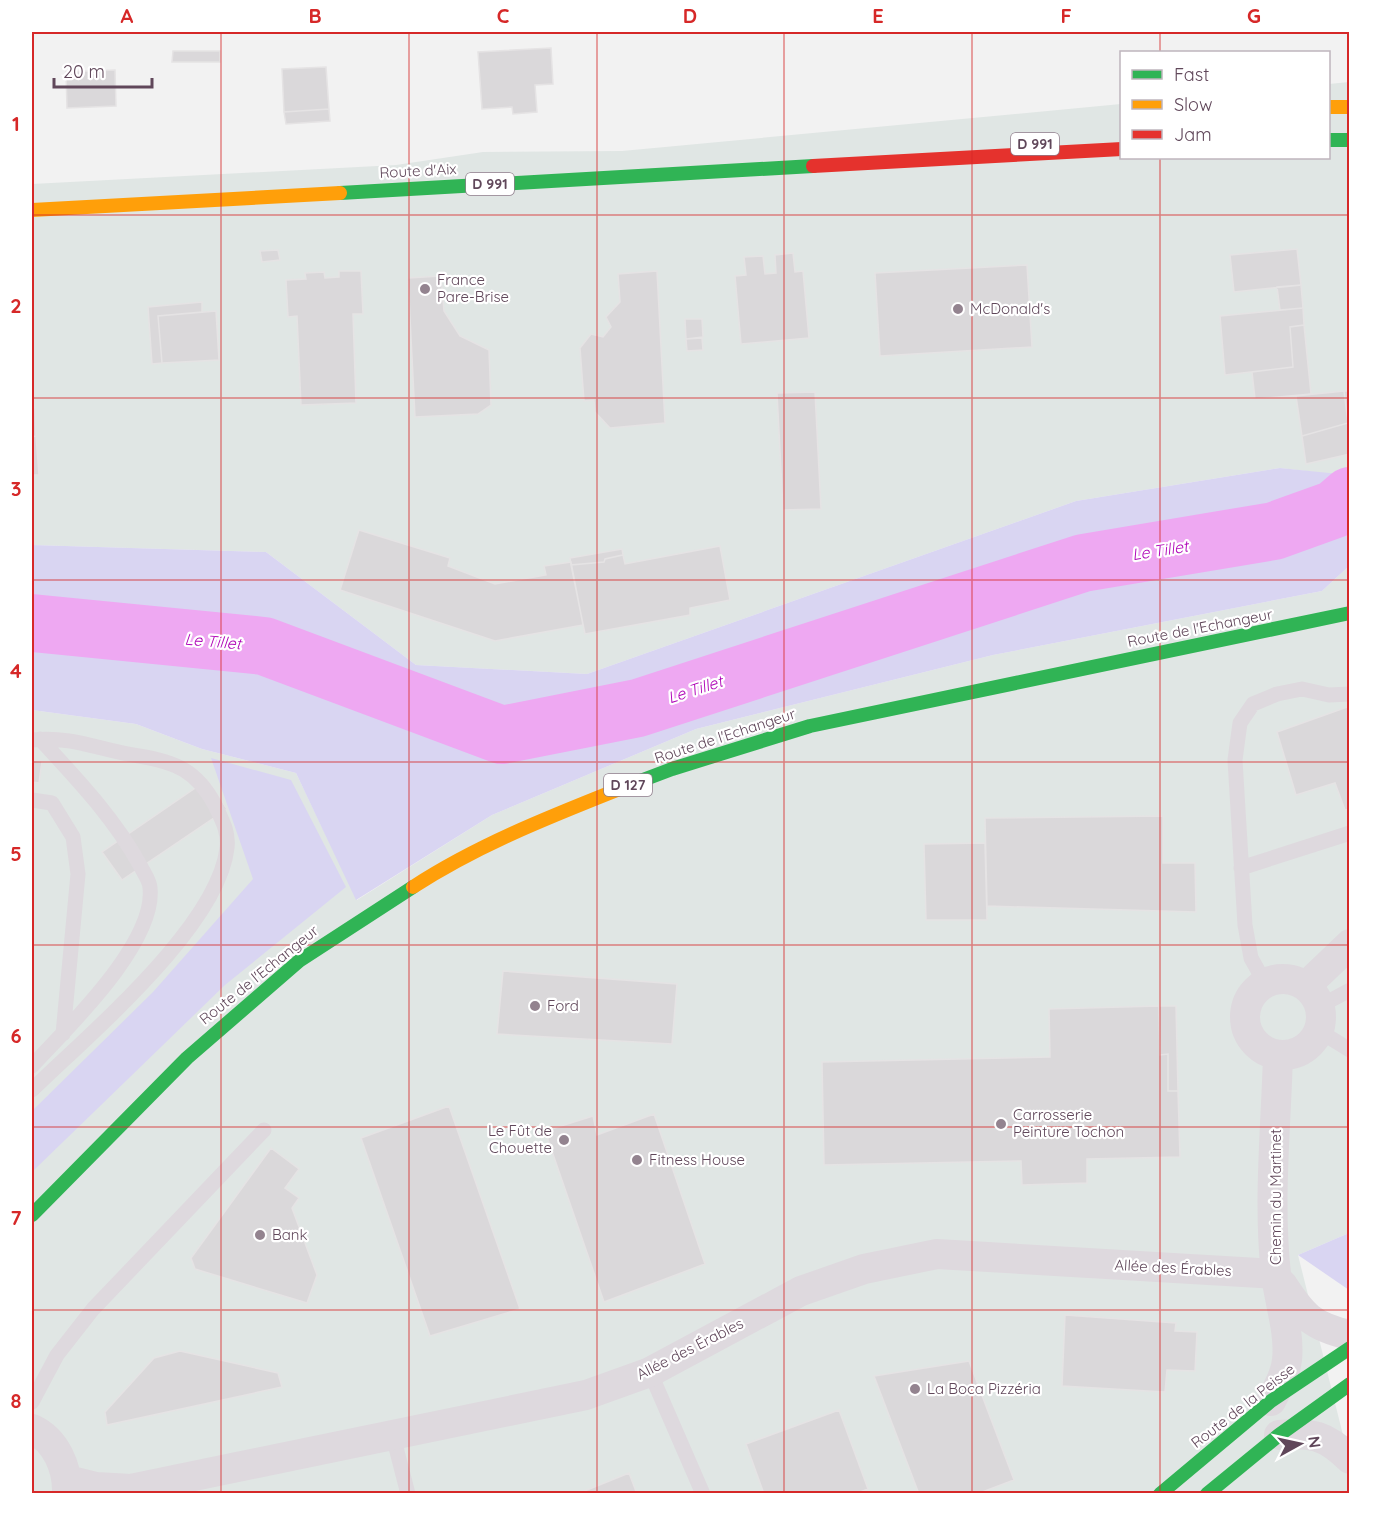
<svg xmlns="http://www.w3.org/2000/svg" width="1381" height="1525" font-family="Quicksand,sans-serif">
<rect width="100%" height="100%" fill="#f2f2f2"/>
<path fill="#e0e6e4" d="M1349 82 1348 476 1280 468 1076 501 587 674 416 665 266 552 32 545V184L396 165 483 152 622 151 1121 104 1122 158H1328L1329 84Z
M1349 566V1233L1298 1255 1349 1459V1493L32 1494V710L136 724 202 749 296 773 357 900 492 815 696 729 993 655 1322 591Z"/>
<path fill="#d9d5f2" d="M1280 468 1349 475V566L1322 591 993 655 696 729 492 815 356 900 296 773 202 749 136 724 32 710V545L266 552 416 665 587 674 1076 501Z
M211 758 291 780 346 887 225 985 32 1172V1111L153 992 253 879Z
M1349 1233V1290L1298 1255Z"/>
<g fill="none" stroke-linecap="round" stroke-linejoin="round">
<path stroke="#eea8f2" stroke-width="58" d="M32 623 264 646 502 735 638 708 1083 563 1274 531 1335 509 1350 496"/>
</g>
<path fill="#dad8da" stroke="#e5e3e4" stroke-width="1.5" d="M551 48 553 84 535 85 537 112 513 114 512 107 482 109 478 52Z
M173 51H220V62H172Z
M326 67 329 109 284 112 282 69Z
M115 70 116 106 67 108 66 72Z
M329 109 330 121 286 124 284 112Z
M1297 249 1301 285 1234 292 1230 255Z
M278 250 280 260 262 262 260 251Z
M793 253 795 272 803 271 809 338 741 344 735 276 746 275 744 257 763 256 765 274 776 273 775 255Z
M1027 265 1032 347 880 356 875 273Z
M339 271H361L363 314H353L356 403 301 405 297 316 288 317 286 280 306 279 305 273 324 272 325 278 339 277Z
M657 271 665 423 610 428 595 412 594 400 584 401 580 348 591 334 603 337 611 327 606 317 620 302 618 274Z
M441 276 444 311 460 336 489 350 491 405 478 414 415 417 408 278Z
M1301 285 1303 308 1280 310 1277 287Z
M202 302V312L158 316 162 363 152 364 148 307Z
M1303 308 1304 325 1290 327 1293 367 1225 375 1220 316Z
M216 311 219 360 162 363 158 316Z
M685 319H702L703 337 686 339Z
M1304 325 1311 394 1255 399 1252 372 1293 367 1290 327Z
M702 338 703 350 687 351 686 339Z
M1344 391 1348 423 1302 436 1296 396Z
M1344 391H1350V454L1306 464 1302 436 1348 423Z
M815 392 821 509 783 510 777 393Z
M32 408H35L36 436 32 437Z
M36 436 39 475H32V437Z
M359 530 450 558 448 566 495 584 546 575 544 566 571 562 583 625 495 641 340 590Z
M720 546 730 600 690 608V615L585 634 571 565 604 562 605 559 623 555 625 564Z
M622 549 623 555 605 559 604 562 571 565 570 558Z
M1350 706V809L1345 810 1335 783 1296 795 1277 732Z
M32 760 42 761 39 783 32 782Z
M207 780 227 809 122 880 102 852Z
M1163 816V863H1195L1196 912 987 906 985 818Z
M985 843 987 920H926L924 844Z
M503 971 677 984 672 1044 497 1034Z
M1159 1006H1176L1178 1091H1168V1054L1160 1055Z
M1159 1006 1160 1055 1168 1054V1091H1178L1180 1157 1087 1159V1183L1022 1185 1021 1161 824 1165 822 1062 1050 1057 1049 1009Z
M449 1106 520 1309 430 1336 361 1138Z
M654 1114 705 1264 604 1302 545 1131 593 1116 597 1135Z
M271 1148 299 1169 285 1188 299 1198 292 1208 317 1275 307 1303 195 1269 191 1258Z
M1065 1315 1176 1323 1175 1331 1197 1332 1195 1371 1167 1370 1165 1392 1062 1386Z
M180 1351 278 1373 282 1387 107 1425 105 1412 154 1358Z
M969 1361 1014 1480 977 1494H919L874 1376Z
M839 1410 868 1489 855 1494H764L746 1444Z
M629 1473 637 1494H577Z"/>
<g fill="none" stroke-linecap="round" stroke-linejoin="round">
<path stroke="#ded9de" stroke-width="15" d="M32 740C75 736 98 750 139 756 176 762 197 771 215 805 222 820 229 832 227 848 218 927 88 1035 32 1090
M32 800 52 803 73 837 78 874 63 1034
M1241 868 1350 833
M1265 983 1251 958 1245 925 1235 760 1240 723 1253 704 1277 694 1302 689 1329 695 1350 694
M1320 1006 1350 990
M1319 1031 1350 1050
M32 1066C68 1027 156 943 150 888 150 881 144 873 141 867 115 819 77 779 40 739
M650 1372 703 1494
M32 1402 57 1355 93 1309 264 1130
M393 1436 408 1494"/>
<path stroke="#ded9de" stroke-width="30" d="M1245 1017a38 38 0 1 1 76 0a38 38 0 1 1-76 0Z
M1306 986 1350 944
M1282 1284C1302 1315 1312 1327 1350 1335
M1271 1401C1278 1387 1285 1376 1287 1360 1290 1331 1279 1302 1276 1274 1268 1202 1276 1127 1278 1055
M32 1429C56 1440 68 1468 67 1494
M1279 1435C1311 1432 1326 1435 1350 1459
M68 1480 96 1487 131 1489 586 1395 650 1372 801 1291 864 1269 937 1254 1276 1274"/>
<path stroke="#30b455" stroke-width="14" d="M1328 140H1350
M340 193 813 166
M627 786 672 769 810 726 1350 613
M32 1215 187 1058 299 961 413 887
M1160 1494 1271 1401 1350 1348
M1207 1494 1279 1435 1350 1384"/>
<path stroke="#ff9f0a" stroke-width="14" d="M1328 107H1350
M32 210 340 193
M413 887C479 844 554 815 627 786"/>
<path stroke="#e5322d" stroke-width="14" d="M813 166 1122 149"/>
</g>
<path fill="none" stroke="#d62828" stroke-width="1.5" stroke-opacity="0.55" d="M221 32V1494M409 32V1494M597 32V1494M784 32V1494M972 32V1494M1160 32V52M1160 158V1494M32 215H1350M32 398H1350M32 580H1350M32 762H1350M32 945H1350M32 1127H1350M32 1310H1350"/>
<g fill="#93838f" stroke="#fff" stroke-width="2">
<circle cx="425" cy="289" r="6"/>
<circle cx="958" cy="309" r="6"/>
<circle cx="535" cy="1006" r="6"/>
<circle cx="1001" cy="1124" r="6"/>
<circle cx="564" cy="1140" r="6"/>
<circle cx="637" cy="1160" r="6"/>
<circle cx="260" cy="1235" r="6"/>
<circle cx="915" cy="1389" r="6"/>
</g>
<g text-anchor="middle" stroke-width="4.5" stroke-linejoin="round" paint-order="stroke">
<g fill="#fff" stroke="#907e8c" stroke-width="1.5">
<rect x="1011" y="133" width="48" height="22" rx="4.5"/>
<rect x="466" y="173" width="48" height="22" rx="4.5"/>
<rect x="604" y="774" width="48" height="22" rx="4.5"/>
</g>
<g font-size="14" font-weight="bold" fill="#60475a">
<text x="1035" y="149">D 991</text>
<text x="490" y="189">D 991</text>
<text x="628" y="790">D 127</text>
</g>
<g font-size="15" fill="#60475a" stroke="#fff">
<text transform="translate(418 171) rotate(-3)" y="5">Route d'Aix</text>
<text transform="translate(1200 628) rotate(-11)" y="5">Route de l'Echangeur</text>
<text transform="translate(725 736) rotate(-18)" y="5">Route de l'Echangeur</text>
<text transform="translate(259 975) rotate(-39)" y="5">Route de l'Echangeur</text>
<text transform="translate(1276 1197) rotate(-90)" y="5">Chemin du Martinet</text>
<text transform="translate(1173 1268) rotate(3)" y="5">Allée des Érables</text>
<text transform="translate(690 1349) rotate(-27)" y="5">Allée des Érables</text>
<text transform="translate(1243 1406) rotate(-38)" y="5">Route de la Peisse</text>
</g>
<g font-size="15" fill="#60475a" stroke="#fff" text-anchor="start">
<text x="437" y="285">France<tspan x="437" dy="17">Pare-Brise</tspan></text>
<text x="970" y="314">McDonald's</text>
<text x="547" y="1011">Ford</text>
<text x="1013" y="1120">Carrosserie<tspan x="1013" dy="17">Peinture Tochon</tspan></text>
<text x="552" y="1136" text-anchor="end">Le Fût de<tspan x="552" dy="17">Chouette</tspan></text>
<text x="649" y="1165">Fitness House</text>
<text x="272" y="1240">Bank</text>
<text x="927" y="1394">La Boca Pizzéria</text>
</g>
<g font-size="16" font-style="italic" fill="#af04b7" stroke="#fff">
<text transform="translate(1160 550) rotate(-9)" y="6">Le Tillet</text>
<text transform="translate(213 641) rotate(5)" y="6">Le Tillet</text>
<text transform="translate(695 689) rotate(-18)" y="6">Le Tillet</text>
</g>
</g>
<rect width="1381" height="1525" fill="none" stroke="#ffffff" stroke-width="66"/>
<rect x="1120" y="51" width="210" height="108" fill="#ffffff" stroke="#bfb5bd" stroke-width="1.5"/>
<rect x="1132" y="70" width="30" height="9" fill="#30b455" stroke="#bfb5bd" stroke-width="1.5"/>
<text x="1174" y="81" font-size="18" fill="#60475a">Fast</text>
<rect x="1132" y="100" width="30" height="9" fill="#ff9f0a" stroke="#bfb5bd" stroke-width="1.5"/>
<text x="1174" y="111" font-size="18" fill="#60475a">Slow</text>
<rect x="1132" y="130" width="30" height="9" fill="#e5322d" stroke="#bfb5bd" stroke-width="1.5"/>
<text x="1174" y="141" font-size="18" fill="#60475a">Jam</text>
<g transform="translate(1300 1444) rotate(82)" stroke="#ffffff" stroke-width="4.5" paint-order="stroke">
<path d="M0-4.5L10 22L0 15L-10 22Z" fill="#60475a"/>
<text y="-9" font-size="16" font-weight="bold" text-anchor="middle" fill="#60475a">N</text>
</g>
<path d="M54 78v9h98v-9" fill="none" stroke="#60475a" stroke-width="3"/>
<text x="63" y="78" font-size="18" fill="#60475a" stroke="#ffffff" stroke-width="4.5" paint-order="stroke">20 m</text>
<rect x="33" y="33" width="1315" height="1459" fill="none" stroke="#d62828" stroke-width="2"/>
<g font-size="20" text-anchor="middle" font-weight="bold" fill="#d62828">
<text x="127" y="23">A</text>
<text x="315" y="23">B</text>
<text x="503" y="23">C</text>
<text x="690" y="23">D</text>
<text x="878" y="23">E</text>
<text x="1066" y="23">F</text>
<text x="1254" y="23">G</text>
<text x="16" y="131">1</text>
<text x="16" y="313">2</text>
<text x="16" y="496">3</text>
<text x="16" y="678">4</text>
<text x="16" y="861">5</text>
<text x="16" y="1043">6</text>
<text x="16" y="1225">7</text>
<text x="16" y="1408">8</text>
</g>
</svg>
